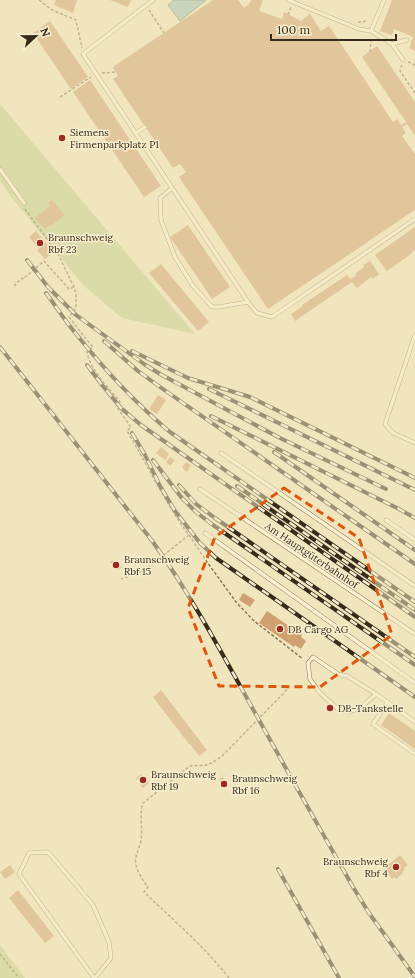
<svg xmlns="http://www.w3.org/2000/svg" width="415" height="978" font-family="Lora,serif">
<rect width="100%" height="100%" fill="#f0e5bd"/>
<path fill="#c2ce91" d="M0 104 195 334 122 318 83 285 12 198 0 181Z
M0 945 25 978H0Z"/>
<path fill="#a1c1ba" stroke="#688f88" d="M174 0H206L180 21 168 5Z"/>
<path fill="#d0a071" d="M56 0H77L73 13 54 5Z
M110 0H131L128 7Z
M213 0H238L244 8 249 4 251 0H263L259 11 282 19 284 12 301 21 310 14 321 31 329 26 393 122 397 119 401 125 406 122 362 57 377 46 415 102V136L407 124 402 127 406 133 402 136 415 154V210L268 309 179 177 186 172 180 164 173 168 113 79 118 76 113 67Z
M392 0H415V51L409 48 413 37 394 29 392 35 380 31Z
M50 21 88 77 71 89 33 33Z
M90 80 161 186 144 197 73 92Z
M52 200 65 215 51 226 49 225 45 229 35 218 50 206 48 203Z
M188 225 230 287 212 299 170 237Z
M415 227V250L407 257 387 271 375 255Z
M36 231 54 252 45 259 37 250 39 249 29 237Z
M370 261 379 274 373 279 371 277 357 288 352 282 295 321 291 314 303 306 302 305 347 275 350 279 356 276 355 274 364 267 363 265Z
M161 264 209 322 198 331 149 273Z
M158 395 166 400 157 414 149 409Z
M161 447 169 454 165 460 156 453Z
M170 457 175 460 170 466 166 462Z
M186 462 191 465 187 472 182 468Z
M112 560 116 564 118 562 122 567 118 570 114 566 113 567 110 562Z
M243 593 255 600 250 607 239 600Z
M267 611 302 635 301 637 306 641 301 649 295 645 294 647 259 623Z
M161 690 207 750 199 756 190 744H189L153 697Z
M389 713 415 731V749L381 725Z
M141 774 149 783 143 788 140 785 142 784 136 778Z
M223 777 227 786 223 788 219 779Z
M400 855 408 865 404 868 405 869 402 872 403 873 396 879 394 877 392 879 383 869Z
M10 865 15 872 5 879 0 872Z
M18 890 54 936 45 943 9 898Z"/>
<g fill="none" stroke-linecap="round" stroke-linejoin="round">
<g stroke="#897555" stroke-width="4.5">
<path id="lane" d="M153 0 83 54 248 302 257 313 272 317 415 219
M288 0 359 29 371 31 384 0
M371 31 392 44 403 60
M392 44 407 40
M136 133 145 127
M0 169 24 203
M172 188 160 198 161 220 175 257 193 286 212 307H219L248 302
M415 335 385 424 393 433 415 443
M221 453 415 586
M200 489 415 634
M386 520 415 540
M205 533 415 683
M376 694 366 703 357 709 348 712 337 708 320 693 310 679 308 663 313 657 338 674 347 676 376 694 415 722
M388 702 373 724 415 754
M94 978 19 874 29 853 48 852 93 905 109 942 111 958 95 978"/>
</g>
<path stroke="#897555" stroke-width="1.5" stroke-dasharray="3 2" stroke-linecap="butt" d="M39 0 52 10 76 20 82 48
M149 10 164 33
M288 15 291 7
M358 22 368 21
M370 52 371 39
M408 62 415 65
M402 65 400 71 415 93
M102 73 116 72
M60 97 91 77
M25 209 58 254 74 287 76 294V308L69 317 86 339 93 347 87 352C90 370 108 387 120 402L116 406 131 427 127 431C148 466 165 503 189 535L145 570 121 579
M14 286 22 278 23 279 44 261 69 289 74 287
M189 535 207 562 223 584 236 602 254 621 303 659
M0 954 19 978
M229 978C205 947 172 919 144 892L148 887C143 881 138 873 136 865 134 857 139 849 141 841 143 828 139 815 143 803L190 766 208 765 221 757 279 698 288 688"/>
<use href="#lane" stroke="#fbf1d1" stroke-width="3.5"/>
<g stroke="#372b1b" stroke-width="4">
<path id="rail" d="M27 260 48 287 76 315 144 364 160 374 280 438 386 489
M46 293C55 305 64 319 73 330 102 367 134 402 170 432L415 602
M104 341 138 371 160 387 415 564
M0 347 153 542C193 598 225 659 259 720 290 776 321 831 353 887L369 913 415 977
M132 351 188 378 250 397 415 478
M87 365 102 385 121 408 141 425 415 617
M209 389 415 490
M211 416 399 509 415 518
M132 433 145 455 160 486 175 511 200 543 216 558 415 697
M274 452 415 550
M153 460 181 497 196 512 213 525 415 665
M179 485 196 504 215 518 415 657
M237 486 415 610
M278 869 339 978"/>
</g>
<use href="#rail" stroke="#f7eecd" stroke-width="2.5" stroke-dasharray="8" stroke-linecap="butt"/>
</g>
<path d="M0 0H415V978H0ZM284 488 359 538 392 635 320 687 219 686 188 608 215 537Z" fill="#f0e5bd" fill-opacity=".55" fill-rule="evenodd"/>
<path fill="none" stroke="#df570d" stroke-width="3" stroke-dasharray="8 5" stroke-linejoin="round" d="M284 488 359 538 392 635 320 687 219 686 188 608 215 537Z"/>
<g fill="#9b2b22" stroke="#f7eecd" stroke-width="1.5">
<circle cx="62" cy="138" r="4"/>
<circle cx="40" cy="243" r="4"/>
<circle cx="116" cy="565" r="4"/>
<circle cx="280" cy="629" r="4"/>
<circle cx="330" cy="708" r="4"/>
<circle cx="143" cy="780" r="4"/>
<circle cx="224" cy="784" r="4"/>
<circle cx="396" cy="867" r="4"/>
</g>
<g text-anchor="middle" stroke-width="3" stroke-linejoin="round" paint-order="stroke">
<g font-size="10" fill="#372b1b" stroke="#f7eecd" text-anchor="start">
<text x="70" y="136">Siemens<tspan x="70" dy="12">Firmenparkplatz P1</tspan></text>
<text x="48" y="241">Braunschweig<tspan x="48" dy="12">Rbf 23</tspan></text>
<text x="124" y="563">Braunschweig<tspan x="124" dy="12">Rbf 15</tspan></text>
<text x="288" y="633">DB Cargo AG</text>
<text x="338" y="712">DB-Tankstelle</text>
<text x="151" y="778">Braunschweig<tspan x="151" dy="12">Rbf 19</tspan></text>
<text x="232" y="782">Braunschweig<tspan x="232" dy="12">Rbf 16</tspan></text>
<text x="388" y="865" text-anchor="end">Braunschweig<tspan x="388" dy="12">Rbf 4</tspan></text>
</g>
<g font-size="10" fill="#372b1b" stroke="#f7eecd">
<text transform="translate(312 555) rotate(34)" y="4">Am Hauptgüterbahnhof</text>
</g>
</g>
<g transform="translate(36 36) rotate(68)" stroke="#f7eecd" stroke-width="3" paint-order="stroke">
<path d="M0-3L7 15L0 10L-7 15Z" fill="#372b1b"/>
<text y="-6" font-size="11" font-weight="bold" text-anchor="middle" fill="#372b1b">N</text>
</g>
<path d="M271 34v6h125v-6" fill="none" stroke="#372b1b" stroke-width="2"/>
<text x="277" y="34" font-size="12" fill="#372b1b" stroke="#f7eecd" stroke-width="3" paint-order="stroke">100 m</text>
</svg>
